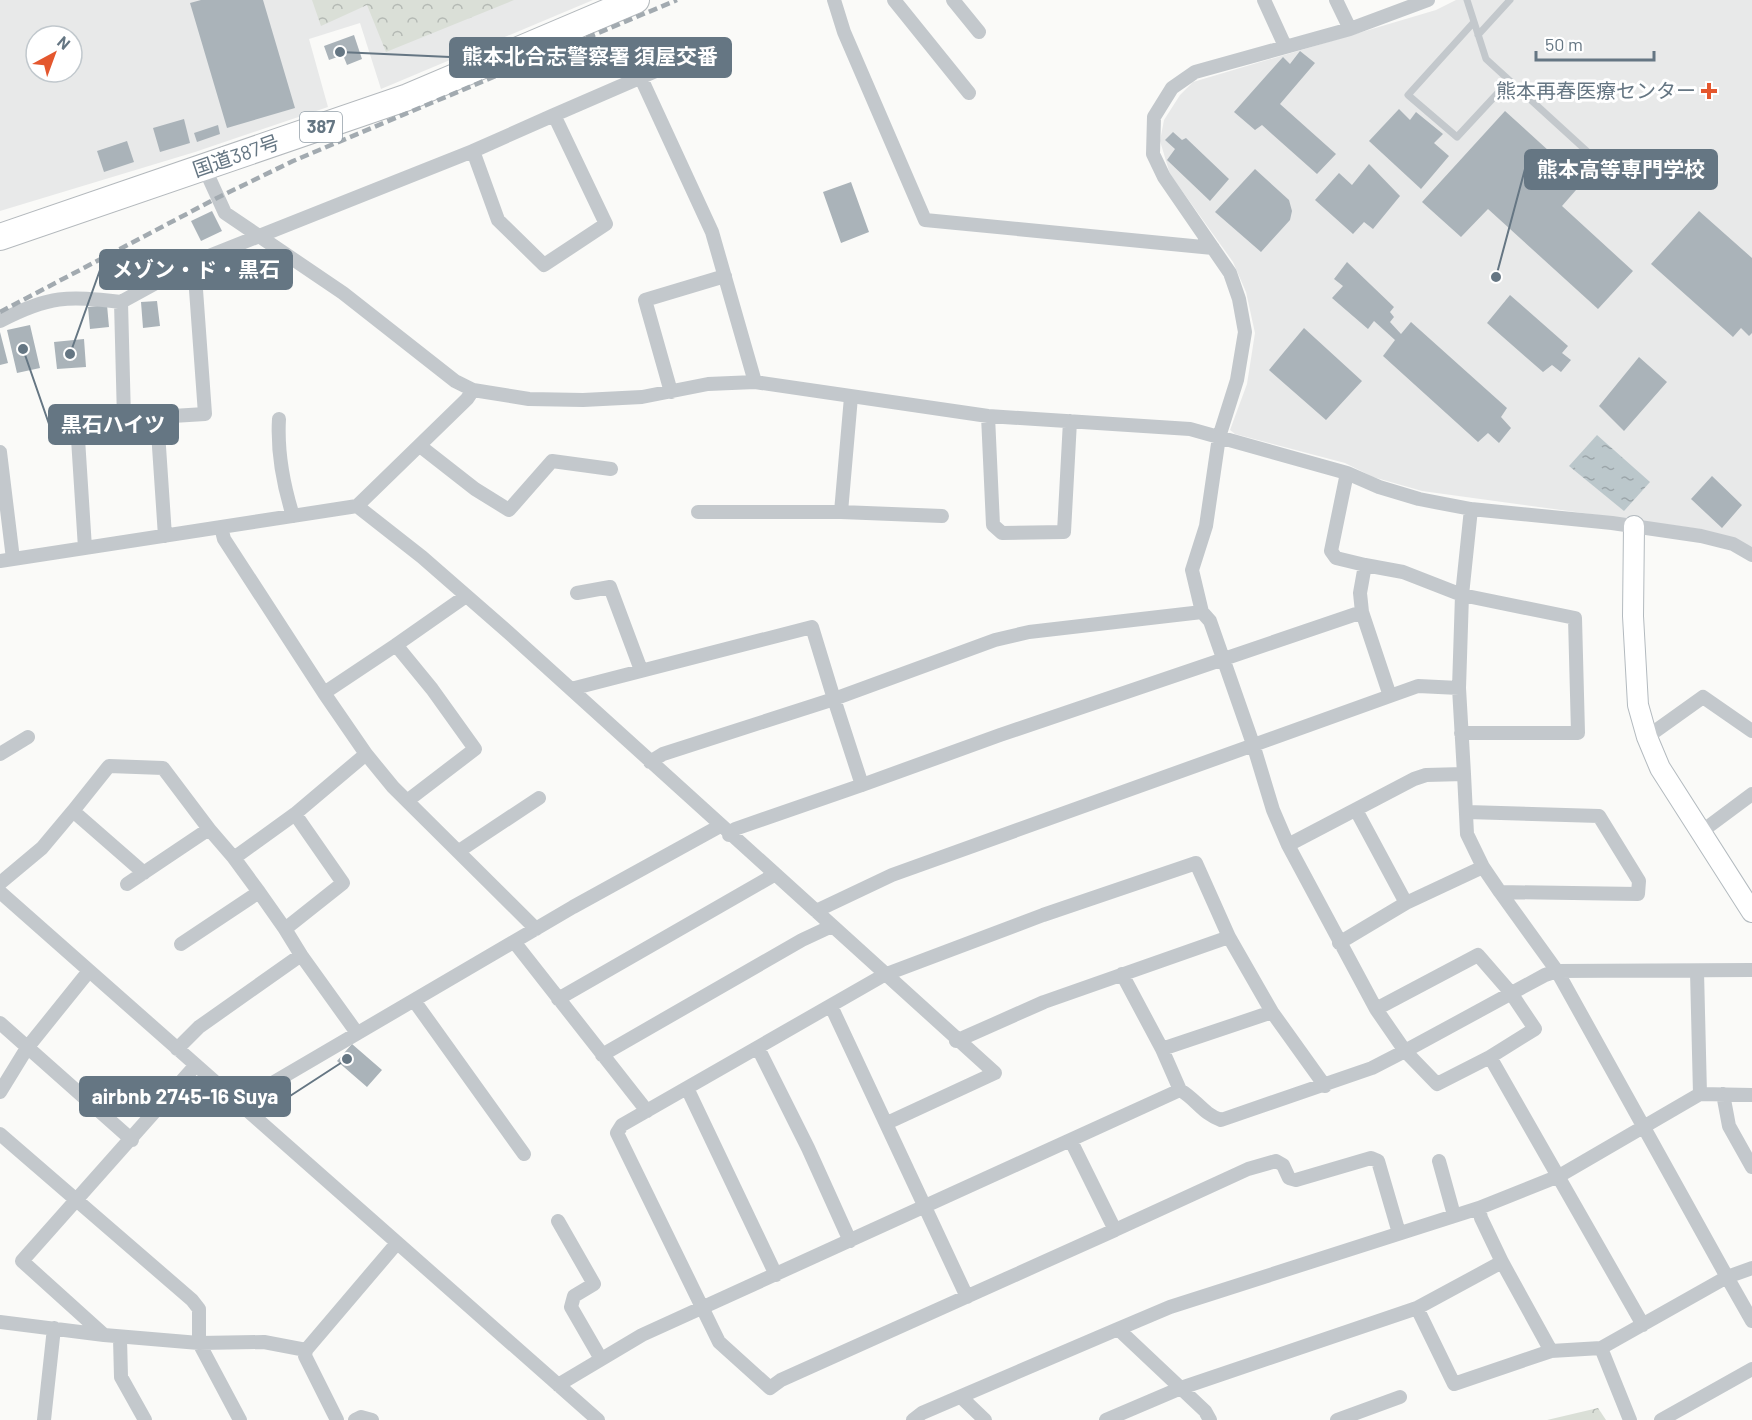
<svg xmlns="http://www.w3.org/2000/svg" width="1752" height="1420" font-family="Barlow,'Noto Sans JP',sans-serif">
<defs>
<pattern id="forest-crowns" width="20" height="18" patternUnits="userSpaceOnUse" patternTransform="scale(1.5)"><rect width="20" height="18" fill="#dadfd7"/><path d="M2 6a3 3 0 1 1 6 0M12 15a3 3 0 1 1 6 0" fill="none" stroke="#b4b9b4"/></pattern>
<pattern id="water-ripples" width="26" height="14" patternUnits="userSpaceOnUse" patternTransform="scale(1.5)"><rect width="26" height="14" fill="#bbc7cb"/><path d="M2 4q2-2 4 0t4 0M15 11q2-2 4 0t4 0" fill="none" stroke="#9ca6aa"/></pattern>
</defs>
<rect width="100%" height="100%" fill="#fafaf8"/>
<path fill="#e8e9e9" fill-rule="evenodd" d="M0 0H593L381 89 360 23 309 39 328 107 195 152 0 211ZM36 36H72V72H36Z
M1456 0H1752V548L1700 529 1422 491 1373 477 1345 463 1235 434 1230 430 1247 384 1255 333 1246 292 1233 262 1170 174 1160 141 1164 120 1180 95 1193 82 1436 10Z"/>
<path fill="url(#forest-crowns)" d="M312 0H514L386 52 367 5 321 26Z
M1598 1408 1606 1420H1547Z"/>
<path fill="url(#water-ripples)" d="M1597 435 1650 482 1624 511 1569 466Z"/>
<path fill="#aab3b9" d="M201 0H263L295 108 227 128 190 3Z
M354 35 362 59 347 65 343 55 329 60 324 46Z
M1300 51 1315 63 1280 104 1336 154 1317 174 1262 125 1255 130 1234 112 1283 57 1290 64Z
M1399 109 1410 120 1416 112 1443 134 1434 143 1449 156 1421 189 1369 141Z
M1505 111 1583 182 1562 206 1633 271 1598 309 1488 209 1461 237 1422 202Z
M184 119 190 143 160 152 153 128Z
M218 125 220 134 197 142 194 133Z
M1173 132 1182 140 1186 138 1229 179 1210 201 1167 160 1175 149 1165 140Z
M127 141 134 162 104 172 97 151Z
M1369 164 1400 196 1373 229 1364 222 1353 234 1315 200 1339 173 1352 185Z
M1255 169 1289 200 1292 211 1290 220 1261 252 1215 212Z
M851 182 869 232 841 243 823 192Z
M212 211 222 231 201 241 191 221Z
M1699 211 1752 258V333L1749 336 1741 328 1733 337 1651 264Z
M1347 262 1394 307 1390 312 1394 317 1390 322 1401 334 1411 322 1507 408 1501 417 1511 428 1499 443 1488 433 1478 442 1383 356 1395 340 1374 321 1368 329 1332 298 1343 286 1334 279Z
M1510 295 1568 346 1562 353 1571 360 1561 372 1552 365 1543 372 1487 323Z
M157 301 160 326 143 328 141 302Z
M107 305 109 327 90 329 88 307Z
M30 325 40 368 17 373 7 330Z
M1304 328 1362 381 1326 420 1269 370Z
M0 332 8 363 0 365Z
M84 339 86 367 57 369 54 342Z
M1639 357 1667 382 1624 431 1599 406Z
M1712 476 1742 505 1722 528 1691 499Z
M352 1044 382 1070 367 1087 337 1061Z"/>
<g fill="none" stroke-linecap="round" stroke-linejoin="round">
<g stroke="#b3babf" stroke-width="22">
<path id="secondary" d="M1634 526 1633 616 1638 705 1647 737 1660 768 1752 912"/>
</g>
<g stroke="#b4b9bd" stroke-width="28">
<path id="highway" d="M0 237 408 97 636 0"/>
</g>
<path stroke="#c3c8cc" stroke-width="7" d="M1467 0 1486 59 1590 154
M1474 22 1408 95 1457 137 1509 81
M1478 35 1510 0"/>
<path stroke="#c3c8cc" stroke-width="14" d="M834 0 844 32 925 220 1213 248
M894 0 969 93
M953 0 979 32
M1264 0 1285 46
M1336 0 1350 29
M641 78 712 232 755 382
M473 151 554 115
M204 167 225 213 343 293 455 381 473 390 529 399 583 400 642 397 708 384 755 382 988 416 1190 429 1347 473 1379 487 1419 499 1471 509 1612 523 1701 536 1733 544 1752 555
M194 262 205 414 124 419 121 302 194 262 473 151 498 220 544 265 606 224 554 115 674 63
M0 321C50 295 67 296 121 302
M671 392 645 300 725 276
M988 416 993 525 1002 533 1064 532 1070 421
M157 417 165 536
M279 419C277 453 283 484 293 516
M420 446 475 489 509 510 552 461 611 469
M0 452 13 559
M357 506 467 399 473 390
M698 512H841L851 397
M841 512 942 516
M221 527 224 539 324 693
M85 548 77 423 124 419
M0 561 357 506 422 557 509 633 995 1073 887 1123
M1365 565 1403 572 1462 595 1471 509
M577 593 610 587 641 670
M1202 612 1192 570 1206 526 1219 437 1237 380 1245 332 1239 299 1230 273 1164 177 1153 154 1154 117 1172 88 1195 72 1350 29 1428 0
M1390 696 1418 686 1459 688 1462 595 1575 618 1578 733H1461
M1647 737 1703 697 1752 731
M0 754 28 737
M366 754 324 693 396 645
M650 762 663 754 834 699 862 785 1000 735 1362 612
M407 801 475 749 432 689 396 645 466 596
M1467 812 1599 816 1639 881 1638 894 1500 892 1483 867
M1701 832 1752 794
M729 835 735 829 862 785
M1288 845 1414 779 1426 775 1464 774 1459 688
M459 851 539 798
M144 873 73 811 109 766 163 768 209 829
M0 883 42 848 73 811
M127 884 209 829 234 858
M0 892 598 1420
M259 892 234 858 295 814
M1500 892 1557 971 1727 1277 1601 1348 1551 1351
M1406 903 1483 867 1467 834 1464 774
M816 911 892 875 1390 696 1362 612 1360 593 1365 565 1336 558 1331 551 1347 473
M515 943 647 1111
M1339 943 1406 903 1356 810
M181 944 259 892 285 929
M301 955 285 929 343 883 295 814 366 754 393 787 536 929
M1697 971 1700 1094
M1122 974 1162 1049
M558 999 774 875
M415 1002 524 1154
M831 1006 967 1297
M1376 1009 1478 955 1511 993 1535 1029 1490 1057
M0 1023 132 1140
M956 1041 1044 1002 1229 937 1272 1012 1325 1086
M758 1048 808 1148 850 1241
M177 1049 199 1027 301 955 357 1033
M602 1055 802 940 832 926
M196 1065 22 1261 104 1335 199 1343 264 1342 306 1350 397 1243
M687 1088 776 1275
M1180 1090 1162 1049 1272 1012
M0 1092 27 1048 89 971
M1723 1094 1729 1126 1752 1167
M240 1105 252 1095 573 907 720 826
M0 1134 192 1300 199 1309V1343L240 1420
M1071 1141 1115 1230 781 1380 770 1388 719 1342 617 1133 622 1125 884 975 1043 915 1196 863 1229 937
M1439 1161 1454 1215
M1479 1208 1559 1176 1700 1094 1752 1095
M558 1221 594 1284 574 1296 571 1307 601 1359
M1115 1230 1248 1169 1276 1161 1283 1165 1289 1178 1296 1180 1371 1158 1378 1161 1399 1233
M1752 1268 1727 1277 1752 1321
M1417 1308 1454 1384 1551 1351 1502 1262
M0 1322 104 1335
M1643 1325 1490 1057 1437 1084 1405 1051 1545 975 1557 971 1752 970
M120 1338 121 1377 145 1420
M1601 1348 1630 1420
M306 1350 305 1356 337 1420
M558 1385 642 1335 1180 1090C1196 1099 1203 1114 1221 1120L1372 1068 1405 1051 1376 1009 1288 845 1273 810 1253 744 1210 621 1202 612 1029 632 995 640 834 699 812 627 571 689
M962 1398 985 1420
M44 1420 54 1328
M355 1420 361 1417 372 1420
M913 1420 922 1413 1118 1329 1205 1411 1210 1420
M1106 1420 1181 1388 1417 1308 1502 1262 1481 1218 1479 1208 1170 1307 1118 1329
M1337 1420 1400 1397
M1661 1420 1752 1369"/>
<use href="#secondary" stroke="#fff" stroke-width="20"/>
<use href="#highway" stroke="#fff" stroke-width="26"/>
<path stroke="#a2aab0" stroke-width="4.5" stroke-dasharray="9 4.5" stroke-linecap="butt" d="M0 312 217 198 293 161 677 0"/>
</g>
<path fill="#e4572e" stroke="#fff" stroke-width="2" d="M1706 82h6v6h6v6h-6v6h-6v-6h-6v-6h6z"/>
<g text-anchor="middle" stroke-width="6" stroke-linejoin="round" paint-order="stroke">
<rect fill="#fff" stroke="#939fa8" stroke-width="1.5" x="300" y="112" width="42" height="30" rx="4.5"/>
<g font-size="18" font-weight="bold" fill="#657683">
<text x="321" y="133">387</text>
</g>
<g font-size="20" fill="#657683" stroke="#fff" text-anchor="end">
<text x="1696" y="98">熊本再春医療センター</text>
</g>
<g font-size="20" fill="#657683" stroke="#fff">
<text transform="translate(236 156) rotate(-19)" y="7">国道387号</text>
</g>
</g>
<path fill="none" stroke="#657683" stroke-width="2" d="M340 52L450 57M1496 277L1525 169M70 354L100 270M23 349L49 424M347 1059L290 1096"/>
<g fill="#657683" stroke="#fff" stroke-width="2">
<circle cx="340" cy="52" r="6"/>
<circle cx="1496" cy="277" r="6"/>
<circle cx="70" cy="354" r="6"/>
<circle cx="23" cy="349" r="6"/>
<circle cx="347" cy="1059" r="6"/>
</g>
<g fill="#657683" stroke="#657683" stroke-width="2">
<rect x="450" y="38" width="281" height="39" rx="6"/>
<rect x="1525" y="150" width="192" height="39" rx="6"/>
<rect x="100" y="250" width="192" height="39" rx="6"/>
<rect x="49" y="405" width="129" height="39" rx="6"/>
<rect x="80" y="1077" width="210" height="39" rx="6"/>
</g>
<g font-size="21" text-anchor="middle" font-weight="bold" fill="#fff">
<text x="590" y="64">熊本北合志警察署 須屋交番</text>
<text x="1621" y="177">熊本高等専門学校</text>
<text x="196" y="277">メゾン・ド・黒石</text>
<text x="113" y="432">黒石ハイツ</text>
<text x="185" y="1104">airbnb 2745-16 Suya</text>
</g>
<g transform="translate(54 54) rotate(41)"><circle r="28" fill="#ffffff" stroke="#c1c8cd" stroke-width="1.5"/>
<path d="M0-4.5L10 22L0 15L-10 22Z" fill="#e4572e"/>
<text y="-9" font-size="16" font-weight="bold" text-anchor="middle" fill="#657683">N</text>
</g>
<path d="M1536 51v9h118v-9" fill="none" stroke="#657683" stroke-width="3"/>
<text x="1545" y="51" font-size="18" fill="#657683" stroke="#ffffff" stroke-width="4.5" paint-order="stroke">50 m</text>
</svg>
